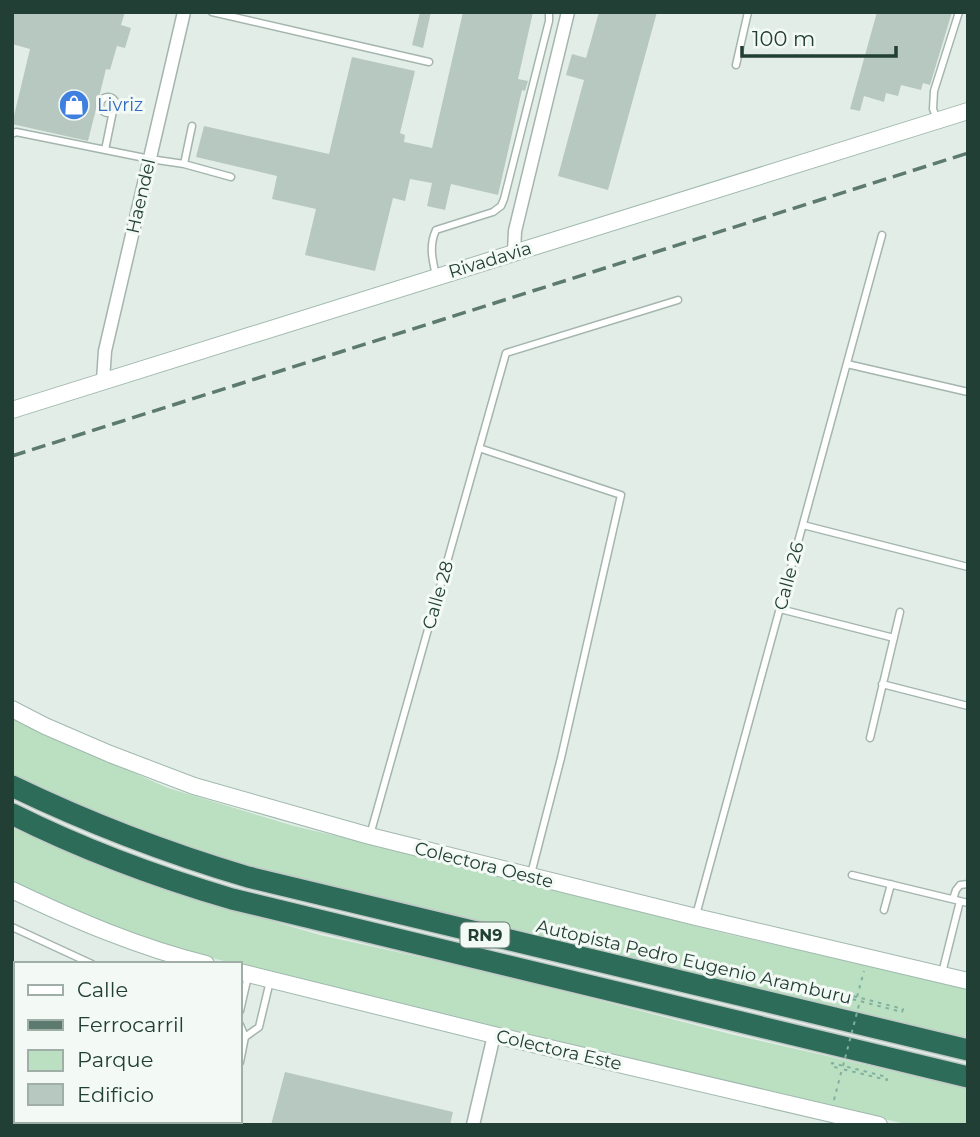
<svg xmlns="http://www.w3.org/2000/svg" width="980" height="1137" font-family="Montserrat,sans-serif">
<rect width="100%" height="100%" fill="#e2ede7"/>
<path fill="#badfc1" d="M12 716 42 732 168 788 294 826 460 865 727 934 968 988V1039L318 885C286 876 252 869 220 858 150 835 79 807 12 774Z
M12 828 136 878 210 903 320 935 497 974 730 1034 968 1088V1125H910L677 1071 171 948 115 929 12 883Z"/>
<path fill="#b7c8c0" d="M12 12H125L121 25 131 28 125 48 117 46 110 70 106 69 88 141 12 124 30 49 12 44Z
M420 12H431L423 48 412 45Z
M463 12H533L518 79 528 81 525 91 522 90 498 195 451 184 445 210 427 206 432 183 410 179 405 201 393 198 375 271 305 255 316 209 272 199 277 176 196 157 204 126 329 154 352 57 415 71 400 133 405 135 404 142 432 148Z
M599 12H657L608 190 558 176 584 80 566 75 572 54 586 58Z
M877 12H952L930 85 923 83 921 90 901 85 898 96 886 93 884 102 864 96 860 111 850 109Z
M285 1072 453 1112 450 1125H271Z"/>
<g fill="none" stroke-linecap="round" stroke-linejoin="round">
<g stroke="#a4b5ae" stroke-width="9">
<path id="lane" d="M212 12 429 62
M736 65 748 12
M100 105a8 8 0 1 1 16 0a8 8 0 1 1-16 0Z
M937 119 933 109 934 91 959 12
M12 134 16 132 150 159 184 164 231 177
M105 150 113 111
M184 164 192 126
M436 275C432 259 429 245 436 230L493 212 501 206 504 199 549 21V12
M847 364 968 392
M479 448 621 495 561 758 531 874
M803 525 968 567
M780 609 894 638
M882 684 968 706
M870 738 900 612
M370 835 506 353 678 300
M852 875 968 903
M953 899 956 890 960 885 968 884
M884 910 891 884
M696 915 882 235
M12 927 92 964
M942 973 960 901
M240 1011 248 976
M240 1025 245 1037 240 1062
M245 1037 259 1027 270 981
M226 1125 227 1121"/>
</g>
<g stroke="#a4b5ae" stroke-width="15">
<path id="street" d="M514 252 515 231 568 12
M103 380 105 351 184 12
M473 1125 494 1035"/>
</g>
<g stroke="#a0b9ae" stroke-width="18">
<path id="secondary" d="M12 410 968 111
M12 709 45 726 110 754 194 786 370 836 696 917 968 981
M12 890C75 920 138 947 206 964
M240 972 494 1035 879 1125"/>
</g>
<g stroke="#c1c9c6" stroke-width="24">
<path id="highway" d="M12 786C89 823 167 853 248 877L968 1050
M12 814C82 849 157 877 232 899L968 1077"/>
</g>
<path stroke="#81b19e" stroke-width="2" stroke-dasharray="3.5 5" stroke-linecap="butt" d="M857 997 848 995V998L902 1012 903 1009 857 997 864 971
M834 1100 842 1069 887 1080V1077L832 1063 831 1066 842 1069"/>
<use href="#lane" stroke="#fff" stroke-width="6"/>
<use href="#street" stroke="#fff" stroke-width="12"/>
<use href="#secondary" stroke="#fff" stroke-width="16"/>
<use href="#highway" stroke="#2c6c59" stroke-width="21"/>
<path stroke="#5c7a6f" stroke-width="3.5" stroke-dasharray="14 7" stroke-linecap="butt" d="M12 456 968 153"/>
<path stroke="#81b19e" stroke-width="2" stroke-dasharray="3.5 5" stroke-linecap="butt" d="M843 1066 860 1001"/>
</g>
<defs>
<g id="shop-disc" transform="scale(1.575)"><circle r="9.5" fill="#3f7fe0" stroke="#f3f9f5"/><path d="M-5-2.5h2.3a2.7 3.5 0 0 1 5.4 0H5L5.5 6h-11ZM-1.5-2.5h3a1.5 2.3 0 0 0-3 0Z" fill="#fff"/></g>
</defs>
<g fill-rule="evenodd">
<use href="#shop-disc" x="74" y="105"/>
</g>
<g text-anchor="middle" stroke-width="6" stroke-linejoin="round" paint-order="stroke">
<rect fill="#f3f9f5" stroke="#60776e" stroke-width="2" x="460.5" y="922.5" width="49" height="25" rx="5"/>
<g font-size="16" font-weight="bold" fill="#213f34">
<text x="485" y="941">RN9</text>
</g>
<g font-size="18" fill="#366cbe" stroke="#f3f9f5" text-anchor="start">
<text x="97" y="111">Livriz</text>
</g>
<g font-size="18" fill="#213f34" stroke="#f3f9f5">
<text transform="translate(141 196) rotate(-77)" y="6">Haendel</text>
<text transform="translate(490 260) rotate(-17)" y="6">Rivadavia</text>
<text transform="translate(789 576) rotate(-75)" y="6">Calle 26</text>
<text transform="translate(438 595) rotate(-74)" y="6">Calle 28</text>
<text transform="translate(484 865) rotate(14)" y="6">Colectora Oeste</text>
<text transform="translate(694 962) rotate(13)" y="6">Autopista Pedro Eugenio Aramburu</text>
<text transform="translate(559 1050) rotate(13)" y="6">Colectora Este</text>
</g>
</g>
<rect width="980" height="1137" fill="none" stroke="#213f34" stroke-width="28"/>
<rect x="14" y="962" width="228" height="161" fill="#f3f9f5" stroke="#9fafa8" stroke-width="2"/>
<rect x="28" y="985" width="35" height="10" fill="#ffffff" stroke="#9fafa8" stroke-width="2"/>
<text x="77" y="997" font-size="21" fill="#213f34">Calle</text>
<rect x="28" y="1020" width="35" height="10" fill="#5c7a6f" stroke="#9fafa8" stroke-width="2"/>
<text x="77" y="1032" font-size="21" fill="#213f34">Ferrocarril</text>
<rect x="28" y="1050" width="35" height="21" fill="#badfc1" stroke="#9fafa8" stroke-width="2"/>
<text x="77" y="1067" font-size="21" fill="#213f34">Parque</text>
<rect x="28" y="1084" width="35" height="21" fill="#b7c8c0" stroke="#9fafa8" stroke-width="2"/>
<text x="77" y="1102" font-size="21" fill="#213f34">Edificio</text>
<path d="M742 46v10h154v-10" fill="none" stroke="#213f34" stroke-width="3.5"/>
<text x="752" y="46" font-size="21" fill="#213f34" stroke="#f3f9f5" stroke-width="5" paint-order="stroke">100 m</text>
</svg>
